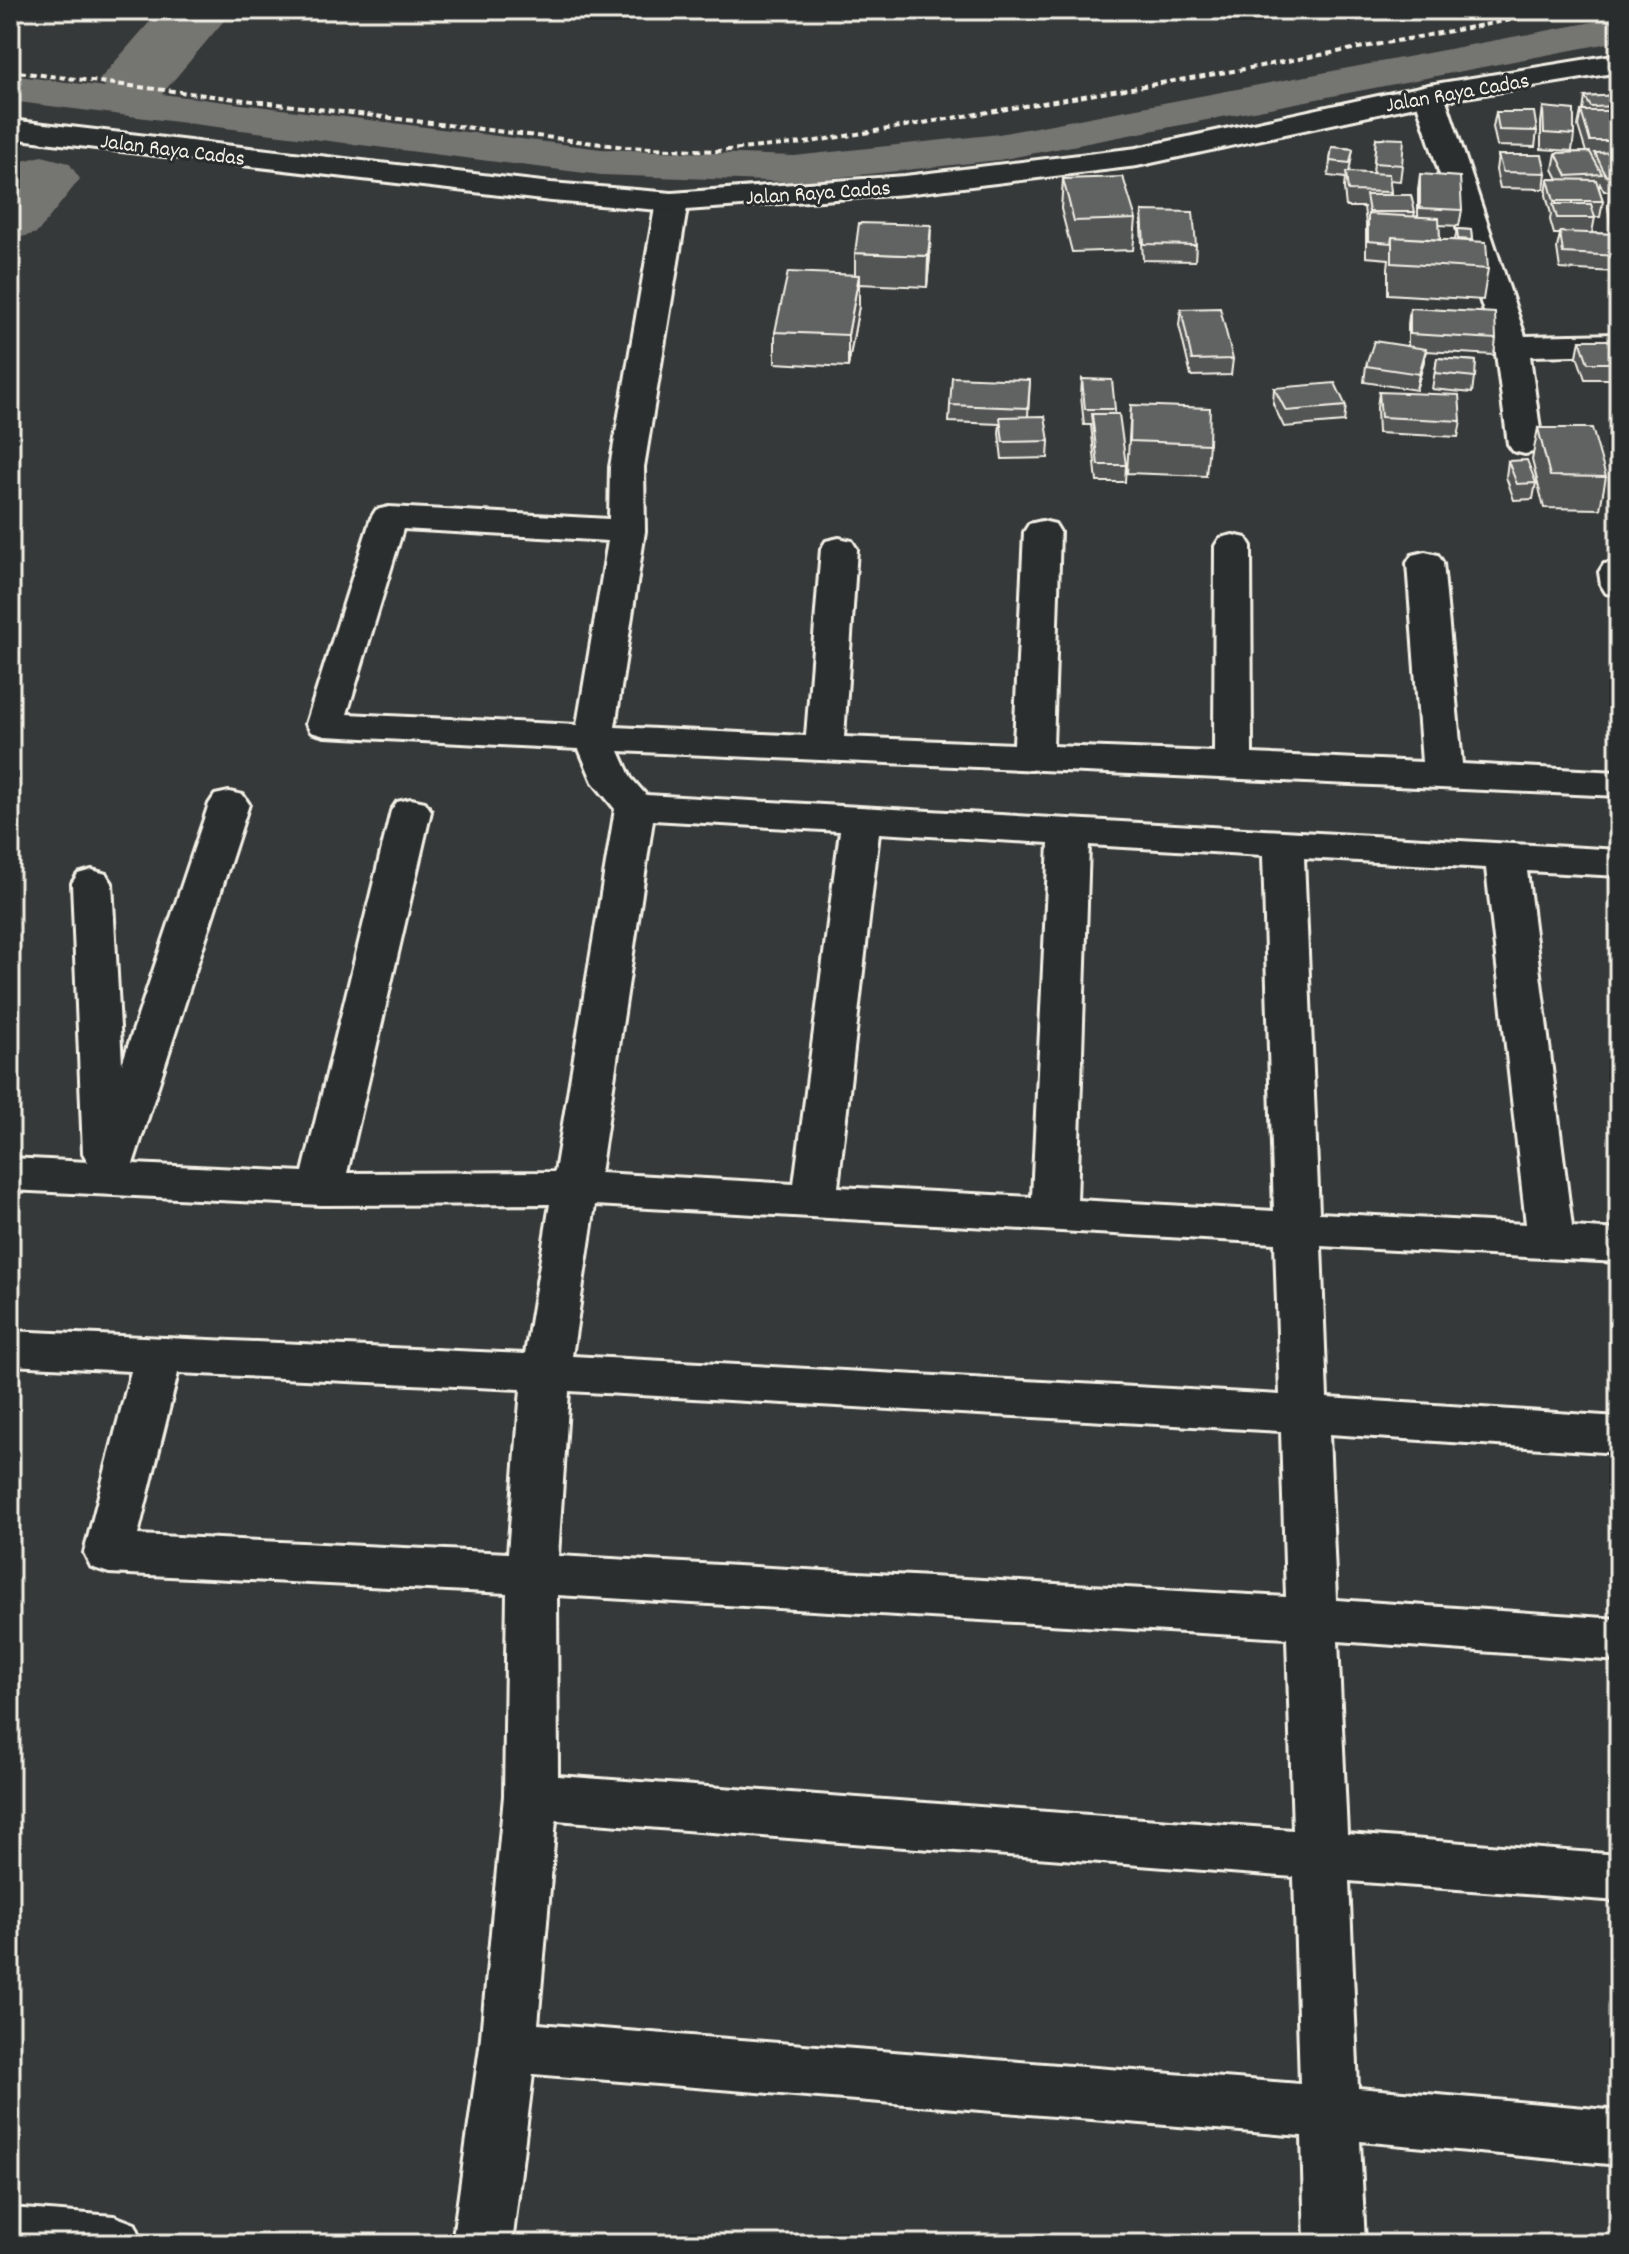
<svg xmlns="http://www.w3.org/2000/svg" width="1629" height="2254" font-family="Dekko,sans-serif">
<rect width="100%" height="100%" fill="#363939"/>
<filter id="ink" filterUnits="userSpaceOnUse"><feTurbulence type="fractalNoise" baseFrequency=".0125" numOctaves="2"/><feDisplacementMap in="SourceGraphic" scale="16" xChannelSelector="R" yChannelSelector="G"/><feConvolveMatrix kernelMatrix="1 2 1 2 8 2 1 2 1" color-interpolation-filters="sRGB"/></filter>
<g filter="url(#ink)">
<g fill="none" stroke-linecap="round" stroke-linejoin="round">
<path fill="#757572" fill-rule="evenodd" d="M1619 17V41L999 160 794 182 601 175 10 101V75L601 149 794 156 999 134Z"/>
<path fill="#757572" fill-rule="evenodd" d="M160 10H233L162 94 136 101 110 94 100 79Z
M42 156 69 163 80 179 37 233 10 240V169L15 163Z"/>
<g stroke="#f4f1e8" stroke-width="6">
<path id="street" d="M1429 85 1440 88 1444 94 1525 336 1619 334V354L1530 356 1542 444 1537 451 1525 454 1513 451 1508 444 1495 346 1414 94 1418 88Z
M672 193 683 195 688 202 644 467 645 531 615 727 806 736 821 549 826 541 839 538 852 541 857 549 844 737 1014 744 1024 532 1029 524 1042 521 1055 524 1060 532 1053 746 1214 752 1215 546 1220 538 1233 535 1246 538 1251 546 1252 754 1422 762 1407 563 1412 555 1425 552 1438 555 1443 563 1462 764 1619 772V796L619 751 631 778 646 795 1619 850V876L1527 871 1572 1227 1619 1230V1262L1321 1246 1327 1398 1619 1417V1453L1329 1434 1336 1600 1619 1619V1661L1338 1641 1347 1834 1619 1855V1901L1349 1881 1358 2088 1619 2111V2165L1360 2141 1365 2244H1305L1302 2136 533 2074 512 2244H452L480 2047 504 1796 507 1593 109 1573 91 1567 84 1553 131 1371 10 1365V1331L525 1354 550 1204 321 1205 10 1190V1158L88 1162 83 1153 72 883 78 874 92 870 106 874 112 883 122 1064 209 804 215 795 229 792 243 795 249 804 133 1164 303 1172 391 811 397 802 411 799 425 802 431 811 347 1173 555 1172 615 809 593 782 579 749 325 736 311 732 306 724 371 518 376 510 389 507 609 519 610 467 656 202 661 195ZM403 529 608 541 577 725 347 714ZM653 820 840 831 794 1184 600 1173ZM879 833 1049 843 1032 1197 838 1187ZM1089 845 1263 855 1274 1211 1077 1200ZM1304 858 1486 868 1526 1224 1319 1213ZM595 1205 1275 1243 1280 1395 572 1356ZM178 1373 521 1389 508 1553 138 1535ZM569 1391 1281 1431 1286 1597 558 1556ZM557 1595 1287 1638 1293 1830 558 1776ZM556 1820 1294 1877 1300 2084 538 2024Z
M1619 562V596L1606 593 1601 585 1599 572 1604 564Z
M10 2208 114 2216 135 2224 144 2244H10Z"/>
</g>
<g stroke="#f4f1e8" stroke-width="6">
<path id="secondary" d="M1619 54V72L1429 103 1137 166 905 194 672 211 551 201 10 138V120L551 183 672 193 905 176 1137 148 1429 85Z"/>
</g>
<path stroke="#f4f1e8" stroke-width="4" stroke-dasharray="6 4" stroke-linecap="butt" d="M10 71 626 147 718 151 804 143 1239 70 1565 10"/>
<use href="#street" fill="#2a2d2e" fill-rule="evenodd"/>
<use href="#secondary" fill="#2a2d2e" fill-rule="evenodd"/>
</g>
<path fill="#535554" stroke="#f4f1e8" stroke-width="2" fill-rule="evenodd" d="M1619 95V238H1616L1619 256 1616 272 1560 269 1557 248 1560 234H1554L1550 220 1551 214 1546 195 1548 179H1558L1553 169 1556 153 1586 152 1578 126 1581 111H1583L1585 97ZM1600 184 1604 191H1610L1608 207 1612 234 1592 233 1595 217H1600L1603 201 1599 188Z
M1543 107 1574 135 1572 151 1541 149V123Z
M1496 112 1537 131 1535 147 1497 146 1493 127Z
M1376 138 1402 165 1400 181 1389 180 1391 195 1415 212 1414 216 1418 217V190L1420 174 1462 210 1459 226 1439 225 1440 240H1455L1457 229 1471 230 1472 241 1488 269 1483 300 1388 294V268L1389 259 1366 257V224L1364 207H1346L1344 188 1345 178 1328 176 1332 147 1353 149 1349 173H1373Z
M1498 155 1546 173 1544 189 1500 188 1496 170Z
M1063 179 1136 219 1133 250 1072 252 1061 209Z
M1142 211 1196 245 1195 261 1143 260 1141 227Z
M855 253 930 256 927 287 859 284V306L848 367 775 363V332L855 275Z
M1410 308 1496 339 1494 355 1426 351 1423 365 1416 390 1364 382 1366 366 1408 346V324Z
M1181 309 1233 359 1231 375 1191 376 1179 325Z
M1580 340H1619V379H1585L1577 356Z
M1437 358 1476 361 1472 393 1432 389Z
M1082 379 1115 409V414L1126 465 1125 482H1097L1091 425H1084L1081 396Z
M1030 380 1028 416 1049 441 1048 458 1002 459 999 433 1000 424 949 422 950 405Z
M1274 388 1346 406 1344 422 1284 427 1273 404Z
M1379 392 1461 421 1458 437 1378 433 1377 408Z
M1131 405 1209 444 1206 476 1127 473Z
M1538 428 1606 477 1600 509 1544 508 1532 460Z
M1508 461 1536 483 1533 499 1514 500 1506 477Z"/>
<path fill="#444545" stroke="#f4f1e8" stroke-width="2" d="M931 225 930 256 927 287 928 256Z
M859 275V306L848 367V335Z
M1426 349 1423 365 1416 390 1419 374Z"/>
<path fill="#616362" stroke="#f4f1e8" stroke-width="2" d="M1619 95V106L1591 107 1585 97Z
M1543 107 1574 110V135L1544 133Z
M1581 111H1619V141H1590Z
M1496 112H1534L1537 131 1499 130Z
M1376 138 1404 139 1402 165 1374 163Z
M1332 147 1353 149 1350 163 1330 161Z
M1590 152 1602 174 1567 176 1556 153Z
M1619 152V175L1606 176 1595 153Z
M1498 155H1542L1546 173 1503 172Z
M1346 172 1389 174 1391 192 1348 191Z
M1420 174 1460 177 1462 210 1420 208Z
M1123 177 1136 219 1074 221 1063 179Z
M1548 179 1596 180 1603 201H1554Z
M1613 179H1619V190H1617Z
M1610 192H1619V222H1615Z
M1366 195H1411L1415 212H1369Z
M1553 204H1591L1595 218H1557Z
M1142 211 1193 212 1196 245 1144 244Z
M1368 214 1439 218 1440 240 1392 237 1391 243 1368 241Z
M859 223 931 225 928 256 855 253Z
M1457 229 1471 230 1472 240 1458 239Z
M1560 232 1615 234 1619 256 1563 253Z
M1392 237 1486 242 1488 269 1392 263Z
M788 272 859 275 848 335 775 332Z
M1220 308 1233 359 1192 360 1181 309Z
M1410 308 1495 313 1496 339 1410 334Z
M1580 340H1619V363H1588Z
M1374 341 1426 349 1419 374 1366 366Z
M1437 358 1476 361 1475 377 1435 373Z
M952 377 1030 380 1028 408 950 405Z
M1082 379 1112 380 1115 409H1085Z
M1335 383 1346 406 1286 411 1274 388Z
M1379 392 1459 395 1461 421 1381 417Z
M1131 405 1210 408 1209 444 1130 441Z
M1092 414H1119L1126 465H1098Z
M1045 416 1049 441 1003 442 1000 417Z
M1538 428H1592L1606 477 1550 476Z
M1527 460 1536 483 1517 484 1508 461Z"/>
</g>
<g text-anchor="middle" stroke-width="6" stroke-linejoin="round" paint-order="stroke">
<g font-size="22" fill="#f4f1e8" stroke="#2a2d2e">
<text transform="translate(1457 91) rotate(-10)" y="8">Jalan Raya Cadas</text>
<text transform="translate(173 148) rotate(7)" y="8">Jalan Raya Cadas</text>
<text transform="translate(818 191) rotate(-4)" y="8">Jalan Raya Cadas</text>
</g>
</g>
<rect width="1629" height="2254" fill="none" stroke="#2a2d2e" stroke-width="40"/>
<rect x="20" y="20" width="1589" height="2214" fill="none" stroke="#f4f1e8" stroke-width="3" filter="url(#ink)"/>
</svg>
